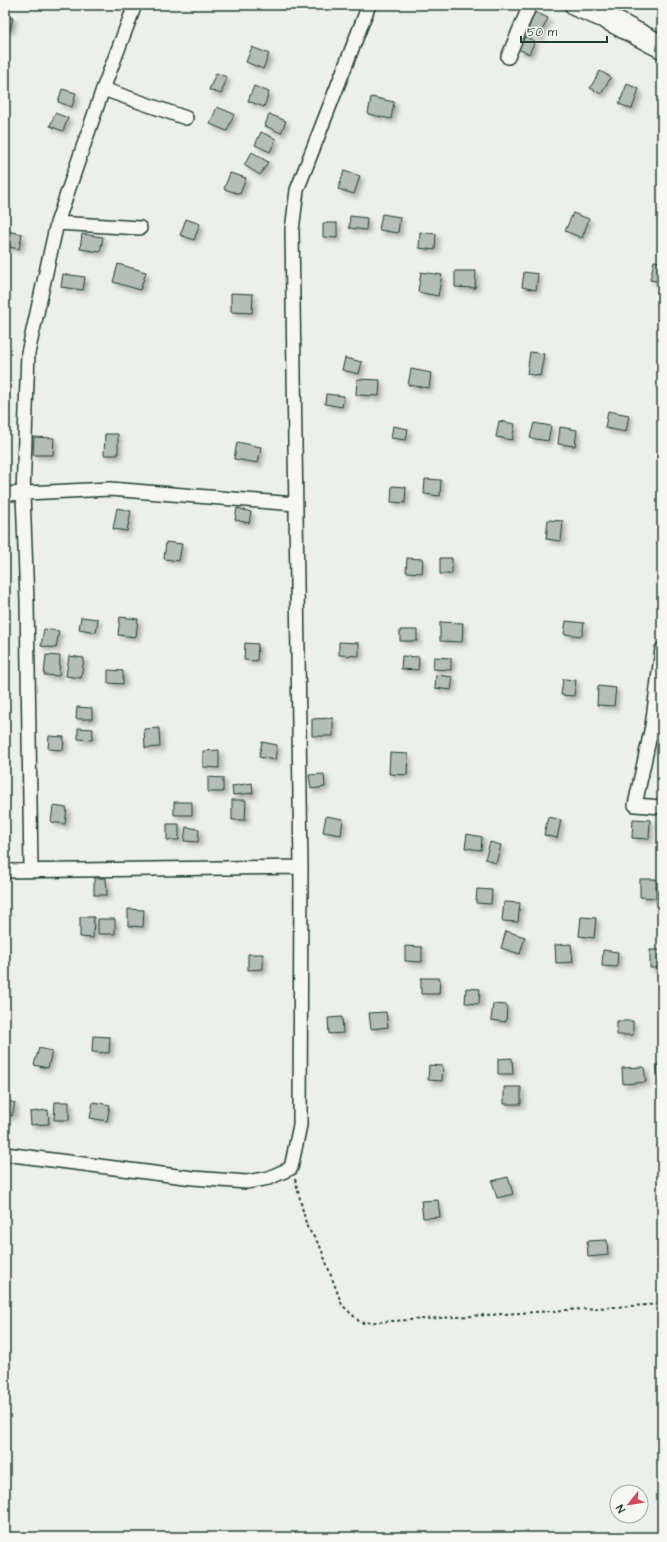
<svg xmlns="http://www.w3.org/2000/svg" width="667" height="1542" font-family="'Architects Daughter',sans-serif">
<defs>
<filter id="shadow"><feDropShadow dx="3.5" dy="3.5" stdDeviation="2" flood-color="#0004"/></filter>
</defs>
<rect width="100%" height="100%" fill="#edefea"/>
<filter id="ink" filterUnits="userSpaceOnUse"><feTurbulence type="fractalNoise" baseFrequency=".025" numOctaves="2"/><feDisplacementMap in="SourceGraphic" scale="8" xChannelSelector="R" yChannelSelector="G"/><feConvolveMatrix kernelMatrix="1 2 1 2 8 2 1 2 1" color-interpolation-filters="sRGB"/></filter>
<g filter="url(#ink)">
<path fill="#b4bdb8" stroke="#1f3d34" filter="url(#shadow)" d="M535 12 548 18 539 37 527 31Z
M5 16 13 18 10 31 5 29Z
M524 36 535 41 529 54 518 49Z
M252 47 269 54 263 69 246 62Z
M600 71 611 77 601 94 590 88Z
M216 73 227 77 221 94 209 90Z
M627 84 639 89 632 109 619 104Z
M254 86 269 92 264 107 248 101Z
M62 89 76 93 72 107 58 102Z
M371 97 394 102 391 119 368 114Z
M217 107 234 114 227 131 210 124Z
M55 113 68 118 63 131 50 126Z
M269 114 286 121 281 133 265 126Z
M261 132 276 139 270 152 255 145Z
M252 152 268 162 260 175 244 165Z
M344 171 360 176 354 194 338 189Z
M230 173 246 178 240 194 224 189Z
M573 213 589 219 582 238 565 231Z
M382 214 400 217 398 233 379 230Z
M350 216 367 218 366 230 349 228Z
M186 219 200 224 194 240 180 235Z
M323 223H337V238L323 237Z
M7 231 22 234 19 249 5 246Z
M420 232 436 234 435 250 419 248Z
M82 234 103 237 100 252 80 249Z
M654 261 662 262V282L650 280Z
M118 264 146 272 140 290 113 282Z
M455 271H476L475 288 455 287Z
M421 272 442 275 438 296 418 292Z
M524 272 538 274 536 290 522 287Z
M63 274 85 277 83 290 61 287Z
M231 293 253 294 252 313 231 312Z
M530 352 544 354 540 376 527 374Z
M345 358 362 362 359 374 342 370Z
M411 369 431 373 429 388 408 385Z
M357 379 380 380 379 396 356 395Z
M326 394 344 396 342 407 325 404Z
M608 411 629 415 626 432 605 428Z
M499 421 515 424 512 440 496 437Z
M534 423 551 426 548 441 530 438Z
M393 426 408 429 406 440 391 438Z
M560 427 577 430 575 446 558 444Z
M105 434H118V455H104Z
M34 437 54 438 53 455H33Z
M237 442 261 447 258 463 234 459Z
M425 479 441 480 440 496 424 494Z
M392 486 406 487 405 503 391 502Z
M117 508 131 511 127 531 113 529Z
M237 508 251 512 249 523 235 520Z
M548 520 563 521 561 541 546 539Z
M166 542 182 544 179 561 164 559Z
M407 558 423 559 422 573 406 572Z
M440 558H452V574H440Z
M81 617 98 619 96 632 79 629Z
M120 617 138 619 136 637 118 635Z
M566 621 584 623 582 636 564 634Z
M440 622 463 623 462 642 440 641Z
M44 629 59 631 56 648 41 646Z
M400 630H417V641H400Z
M339 642 359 643V656L339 655Z
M245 643 258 644 257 661 244 660Z
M46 655 60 656 59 676 44 675Z
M69 656 84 658 81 678 66 676Z
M402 656 419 657 418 670 401 669Z
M434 657 451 658V670L433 669Z
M108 670 123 671V684L108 683Z
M436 675 453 677 451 690 435 688Z
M563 679 576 680 574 696 561 695Z
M598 686 616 688 614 706 597 705Z
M77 707 92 708V719H76Z
M333 718V736H312V719Z
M78 728 93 729 92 740 78 739Z
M159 728 160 747 145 748 144 729Z
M49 736 64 737 63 750 48 749Z
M262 742 277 745 275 760 259 757Z
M219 750V768L203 767V751Z
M390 753 408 754 407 775 389 774Z
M324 774 325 787 311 789 309 775Z
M208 777 223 778V792H208Z
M252 783 253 793 233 795 232 786Z
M232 800H246L245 820H232Z
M174 802H192V815H174Z
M53 806 67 808 65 824 51 822Z
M326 816 343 819 341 835 323 832Z
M548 817 561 820 557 838 544 835Z
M633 819 650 820 649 839 632 838Z
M167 824H179V840H167Z
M186 827 199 829 198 842 184 841Z
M467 834 482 837 481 850 465 848Z
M490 842 501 845 496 863 485 859Z
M94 878H106L107 895H94Z
M640 879H656V898L640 897Z
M477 889 492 890 491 904 476 903Z
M504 902 520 903 518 922 502 921Z
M128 909 144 910 143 927 128 926Z
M80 917H94L93 938 80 937Z
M581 917 596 918 594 938 579 936Z
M98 919H115V934H98Z
M506 931 525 937 520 954 501 948Z
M571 944 573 962 556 963 555 945Z
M405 946 422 947V962L405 961Z
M603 950 618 952 617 967 602 966Z
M650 950H662V968H650Z
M248 954H263V969L248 970Z
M421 978H440L439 994H421Z
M466 988 480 989 479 1004 465 1003Z
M493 1004 507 1005 506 1022 491 1020Z
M386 1012 388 1027 371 1029 369 1013Z
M342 1017 343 1033 329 1034 328 1018Z
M617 1021H633V1035H617Z
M93 1036 110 1037 109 1053 92 1052Z
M39 1048 52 1051 48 1068 34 1065Z
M512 1058 513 1074H498V1059Z
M662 1064V1077L658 1078 657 1065Z
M429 1065 443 1066 442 1081 428 1080Z
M644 1067 646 1082 623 1084 622 1068Z
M504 1087H521V1104H504Z
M5 1100 15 1103 12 1116 5 1114Z
M55 1102H69V1120H54Z
M93 1102 110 1105 107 1121 90 1118Z
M48 1110 49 1124 31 1125 30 1112Z
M508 1177 513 1194 497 1198 492 1181Z
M438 1200 440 1217 423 1218 421 1201Z
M607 1240 608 1255 588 1257 587 1241Z"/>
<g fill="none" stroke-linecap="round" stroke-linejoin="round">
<g stroke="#1f3d34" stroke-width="16">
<path id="street" d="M508 57 530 5
M103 89 186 118
M57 223 140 228
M5 494 110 489 295 504
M662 649 652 726 635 805 662 807
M31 870 27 601 23 494 28 353 57 223 103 89 135 5
M5 871 301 867
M5 1154 193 1178 247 1182 269 1178 291 1168 300 1125 301 867 292 230 297 190 369 5"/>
</g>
<g stroke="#1f3d34" stroke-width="25">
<path id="highway" d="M576 5 603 16 662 47"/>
</g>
<path stroke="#1f3d34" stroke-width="2" stroke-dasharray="3 3" stroke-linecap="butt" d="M295 1179 307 1227 320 1246 342 1305 361 1323 662 1304"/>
<use href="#street" stroke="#f6f6f2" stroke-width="13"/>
<use href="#highway" stroke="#f6f6f2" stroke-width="22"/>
</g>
</g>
<rect width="667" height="1542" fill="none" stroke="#f6f6f2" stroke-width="20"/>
<rect x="10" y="10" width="647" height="1522" fill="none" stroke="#1f3d34" stroke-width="1.5" filter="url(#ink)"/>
<g transform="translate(629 1504) rotate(240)"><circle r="19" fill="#f6f6f2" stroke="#a0aca6"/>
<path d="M0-3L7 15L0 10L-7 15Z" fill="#d1495b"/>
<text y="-6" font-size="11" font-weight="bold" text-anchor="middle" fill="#1f3d34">N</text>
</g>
<path d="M521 36v6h86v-6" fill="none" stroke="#1f3d34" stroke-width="2"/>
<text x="527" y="36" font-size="12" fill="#1f3d34" stroke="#f6f6f2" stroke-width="3" paint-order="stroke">50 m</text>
</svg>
